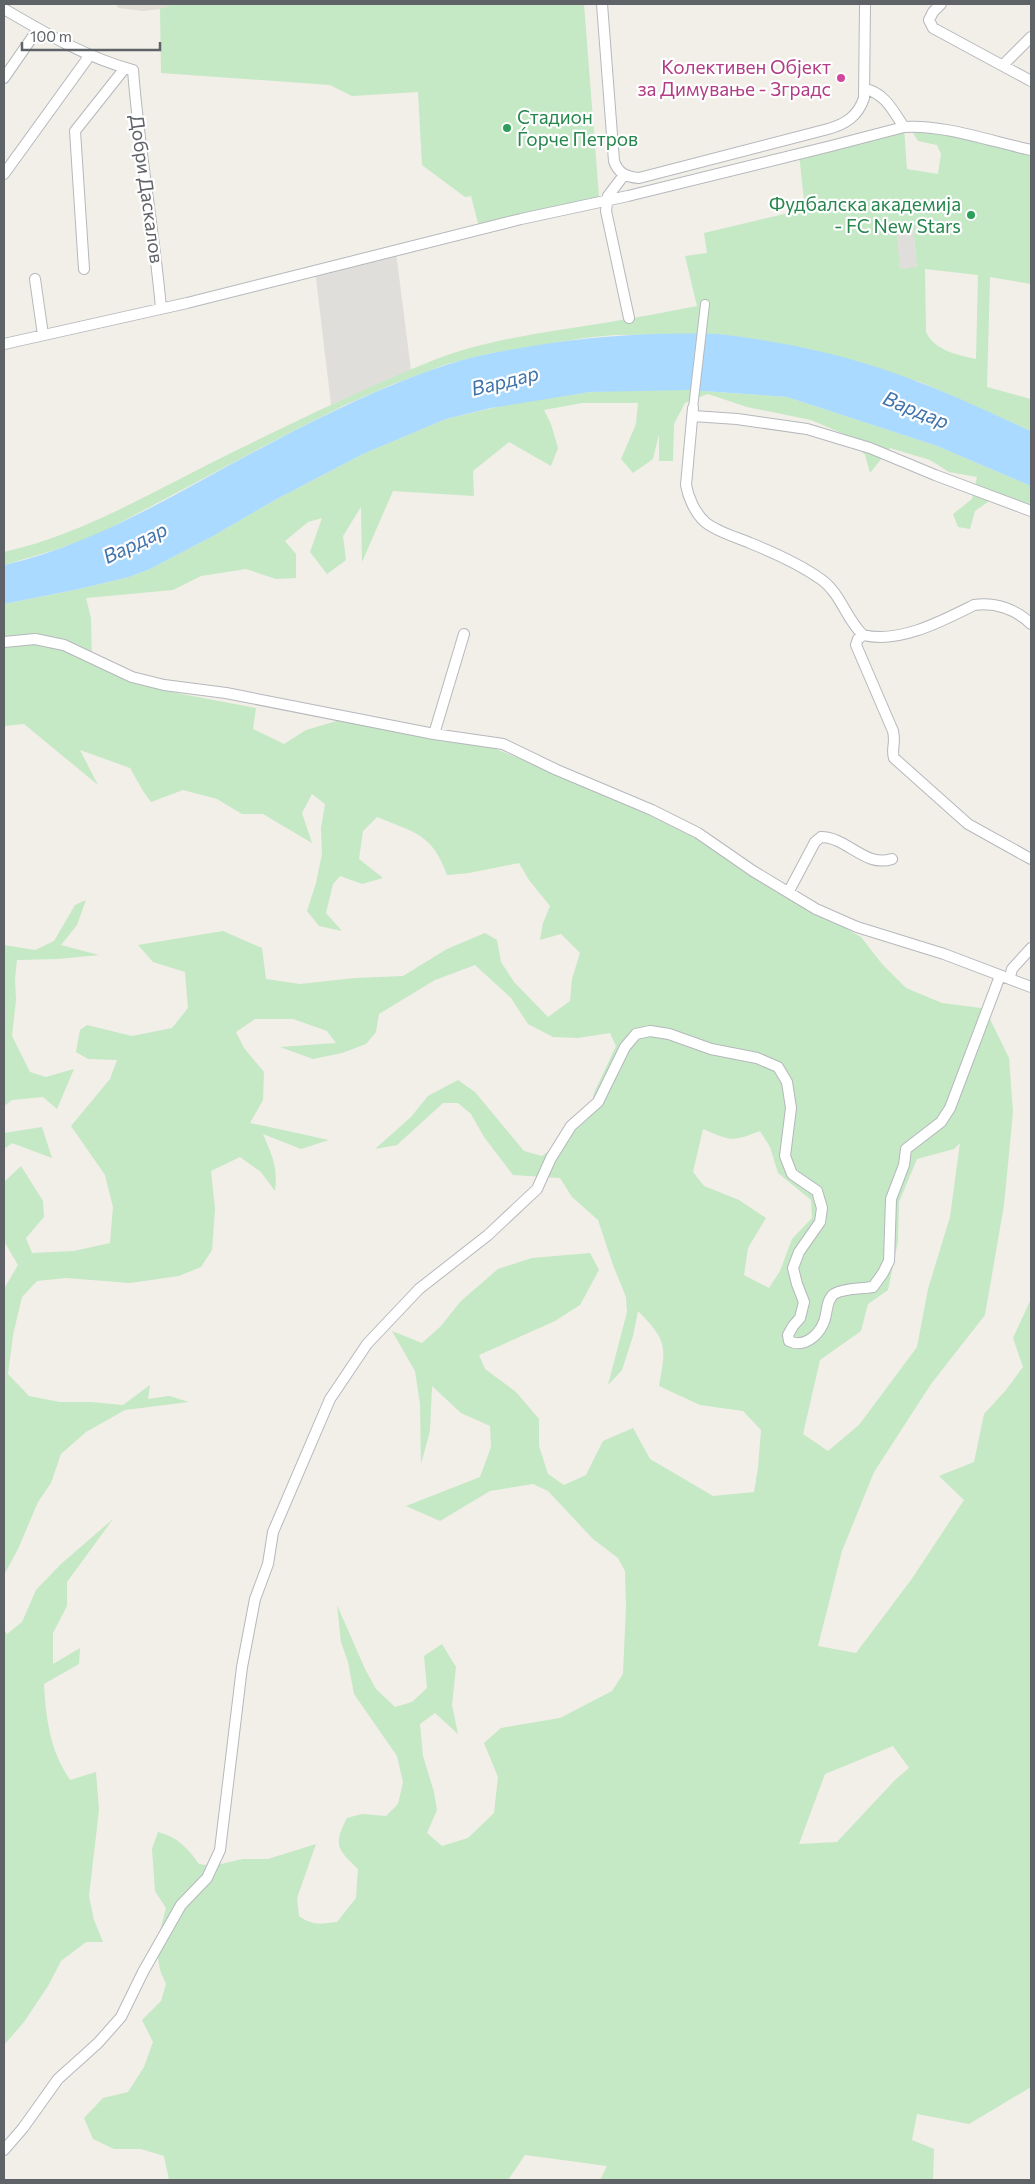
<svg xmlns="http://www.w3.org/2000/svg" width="1035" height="2184" font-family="Commissioner,sans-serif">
<rect width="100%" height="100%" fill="#f1efe8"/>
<path fill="#e0deda" d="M913 226 917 268 900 269 895 227Z
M396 252 411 370 331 405 315 270Z"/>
<path fill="#e1ded6" d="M116 4H173L160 9 143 11 118 8Z"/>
<path fill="#c5e8c5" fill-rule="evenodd" d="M173 4H584L599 197 479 227 471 196 465 197 422 165 418 92 352 96 330 85 161 73 160 9Z
M909 126 1031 150V284L990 277 987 387 1031 399V431L920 382 803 348 719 334 614 335 584 338 492 353 447 364 391 385 345 405 270 443 97 535 58 549 4 565V552C88 533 158 488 235 451 300 419 367 387 434 360 489 339 546 332 604 323 635 318 666 312 697 306L685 256 707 253 704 233 805 209 799 154 904 127 907 169 938 174 941 154 937 145 918 141ZM913 226 917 267 900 269 896 227ZM925 269 978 275 976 359C958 355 935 351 926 332Z
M635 390H688L787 397 937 446 1031 486V516L1012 504 995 497 975 511 970 529 958 527 953 514 972 499 977 477 949 472 930 460 890 448 870 473 865 455 846 435 811 420 747 407 708 394 685 403 674 424 673 461H659V434L653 459 633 473 621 459 636 424 638 403H582L544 410 551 424 558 448 551 466 509 442 473 471 474 496 393 491 362 562 361 507 343 536 346 560 327 574 310 552 322 518 308 522 285 541 296 554V578L276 579 246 569 201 576 173 590 86 598 91 618 92 663 141 683 176 693 256 708 253 729 284 744 306 730 340 720 440 741 485 745 540 766 693 835 744 872 861 937 882 964 906 988 942 1003 981 1008 987 1013 1009 1058 1013 1112 1004 1205 985 1315 931 1384 874 1472 842 1551 818 1646 856 1653 911 1580 964 1500 939 1476 974 1462 984 1414 1006 1390 1023 1367 1013 1338 1031 1299V2087L969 2124 917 2114 912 2140 934 2149 933 2180H600L607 2166 525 2155 508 2180H169L164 2156 141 2149H114L93 2139 84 2118 103 2098 128 2092 144 2067 153 2042 142 2020 161 2001 166 1984 160 1970 156 1946 166 1908 155 1891 152 1849 158 1832C177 1837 188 1848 199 1864L212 1866 243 1859H268L316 1844 297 1898 299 1916C313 1926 320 1924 337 1922L356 1898 358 1869C337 1849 333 1845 347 1818L362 1814 386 1816 398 1804 403 1782 397 1756 354 1694 348 1662 341 1642 337 1605 365 1669 376 1689 395 1707 412 1702 427 1688 424 1656 442 1644 456 1667 452 1705 458 1734 435 1713 420 1724 423 1756 434 1792 437 1810 427 1833 442 1846 468 1838 494 1813 498 1777 484 1743 501 1728 560 1718 612 1691 623 1674 626 1607 625 1571 618 1558 593 1539 548 1491 533 1484 490 1491 440 1521 406 1506 480 1477 491 1447 490 1426 461 1413 432 1386 430 1431 421 1464 420 1404 415 1371 392 1331 422 1343 440 1327 461 1301 498 1269 532 1258 590 1253 599 1270 580 1305 555 1321 479 1355 485 1369 516 1392 539 1419V1446L548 1474 564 1485 586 1475 603 1441 633 1428 650 1459 713 1496 754 1492 758 1468 761 1430 743 1411 700 1405 659 1386C666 1347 668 1341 638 1311L633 1336 622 1370 608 1385 627 1312 626 1297 613 1265 598 1220 572 1197 560 1178 513 1175 484 1137 471 1114 458 1103H443L397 1145 375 1149 411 1117 428 1096 458 1080 475 1092 524 1151 542 1156 569 1136 588 1119 594 1093 616 1046 610 1033 578 1038 553 1037 528 1024 511 998 475 965 435 980 379 1014 376 1032 366 1044 342 1053 313 1059 280 1047 336 1043 327 1031 293 1019H255L236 1032 244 1048 264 1072 263 1100 250 1123 329 1140 301 1149 263 1134C272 1156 278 1166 275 1191L261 1172 240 1157 211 1171 215 1209 212 1250 201 1267 179 1276 130 1283 66 1278 37 1281 22 1297 13 1335 8 1374 29 1396 60 1402H91L123 1405 150 1385 148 1399 169 1396 189 1402 125 1410 86 1432 61 1454 51 1483 38 1502 18 1549 4 1575V1289L18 1265 4 1241V1182L21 1166 43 1201 44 1217 26 1238 32 1253 74 1251 110 1243 113 1207 105 1175 71 1126 110 1079 117 1060 88 1059 76 1052 80 1030 87 1025 132 1036 172 1028 188 1008 185 972 153 962 138 945 223 931 262 948 266 979 300 984 355 978 403 976 447 949 485 933 497 940 501 962 514 982 548 1017 570 1001 572 979 580 953 561 934 540 940 543 923 550 906 529 880 519 863 469 873 447 875C432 833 415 833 377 817L363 831 359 859 383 878 362 884 340 876 333 884 326 913 342 931 319 926 307 911 316 883 322 854 321 828 325 804 312 794 302 813 312 843 263 814H242L217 799 183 790 151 802 143 791 130 768 80 750 98 785 24 724 4 726V604L79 589 129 577 150 569 213 536 275 500 363 454 446 419 519 402 590 392ZM703 1129C731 1141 732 1142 760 1131L770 1147 778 1173 811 1200 812 1218 792 1239 780 1271 769 1288 744 1275 748 1248 766 1218 739 1200 704 1186 693 1172ZM960 1143 950 1217 928 1289 917 1347 859 1425 828 1451 803 1434 820 1360 861 1331 868 1304 888 1290 898 1241 899 1202 917 1159 954 1149ZM893 1746 909 1768 895 1780 837 1842 799 1844 825 1774Z
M86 900 77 925 61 945 99 955 58 959 17 960 15 979 16 1000 12 1036 30 1072 46 1077 74 1069 57 1109 43 1097 12 1100 4 1106V945L35 950 54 941 75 905Z
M42 1127 52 1158 12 1143 4 1149V1133Z
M113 1519 67 1582V1606L53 1633V1664L80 1648 79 1664 44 1684C46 1720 50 1750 70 1780L96 1772 99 1810 89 1896 94 1920 103 1942H86L61 1961 48 1986 24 2022 4 2045V1630L7 1634 22 1622 36 1590 61 1564Z"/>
<path fill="#aadaff" d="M719 334C778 341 838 353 894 373 941 389 986 411 1031 431V486L937 446 787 397 688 390 590 392 491 408 446 419 363 454 275 500 213 536 150 569 129 577 79 589 4 604V565C101 543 184 488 271 443 328 413 385 385 446 365 470 357 496 352 521 348 587 336 652 332 719 334Z"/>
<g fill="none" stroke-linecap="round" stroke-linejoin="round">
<g stroke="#b5b8bc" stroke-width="10">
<path id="pedestrian" d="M693 408 705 304"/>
</g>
<g stroke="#b5b8bc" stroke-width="12">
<path id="minor" d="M602 4 614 161C618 173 626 177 639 178L828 129C846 124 858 116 864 98L865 4
M941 4 933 12 929 20 933 28 1031 81
M4 9C45 33 87 58 133 70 139 150 154 229 161 308
M1003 65 1031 37
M4 78 38 29
M865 89C885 93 893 111 904 127
M4 174 90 55
M624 175 608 196 606 211 629 318
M84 269 75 131 125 68
M35 279 43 335
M4 344 187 303 521 219 628 196 831 146 904 127C943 124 993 142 1031 150
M693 408 686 485C688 497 695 513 705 522 717 532 736 537 750 543 775 553 800 564 822 580 841 594 846 619 863 635 899 644 942 621 974 605 995 602 1016 609 1031 624
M693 416 737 419 807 429 870 448 935 475 1031 511
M863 635 858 639 856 645 893 731C896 744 891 749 894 758L968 824 1031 859
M4 642 35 639 64 645 132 677 164 685 226 693 434 734 503 744 557 770 652 810 698 833 753 871 816 909 857 927 944 954 1031 987
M434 734 464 634
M789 891 815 842 821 837C847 837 865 868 892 859
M1010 977 1012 969 1031 948
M4 2150 23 2128 58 2079 98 2043 121 2017 143 1972 181 1905 207 1878 220 1850 242 1667 255 1599 268 1564 273 1532 330 1399 367 1344 419 1289 488 1235 537 1189 551 1158 571 1126 598 1102 625 1047 636 1034 650 1031 669 1034 711 1049 757 1058 778 1067 787 1082 791 1108 785 1156 792 1174 817 1191 822 1208 820 1222 799 1252 793 1268 797 1284 804 1302 800 1318 793 1326 788 1335 789 1341C803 1348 817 1337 823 1324 828 1315 825 1301 834 1294 844 1288 861 1289 873 1287L883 1273 889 1261 891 1199 904 1165 906 1149 941 1122 950 1108 1000 976"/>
</g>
<use href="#pedestrian" stroke="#fff" stroke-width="8"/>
<use href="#minor" stroke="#fff" stroke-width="10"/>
</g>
<circle fill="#d1479c" stroke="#fff" stroke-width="2" cx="841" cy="78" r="5"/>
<g fill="#2e9e5b" stroke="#fff" stroke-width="2">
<circle cx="507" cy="128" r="5"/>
<circle cx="971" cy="215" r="5"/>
</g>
<g text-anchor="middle" stroke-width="4.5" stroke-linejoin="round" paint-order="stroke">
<g font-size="19" fill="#b23c85" stroke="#fff" text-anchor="end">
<text x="831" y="74">Колективен Објект<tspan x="831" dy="22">за Димување - Зградс</tspan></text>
</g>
<g font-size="19" fill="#27864d" stroke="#fff" text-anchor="start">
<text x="517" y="124">Стадион<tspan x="517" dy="22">Ѓорче Петров</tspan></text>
<text x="961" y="211" text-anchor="end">Фудбалска академија<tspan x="961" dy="22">- FC New Stars</tspan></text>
</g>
<g font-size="19" fill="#5f6368" stroke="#fff">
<text transform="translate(147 189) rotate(82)" y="7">Добри Даскалов</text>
</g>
<g font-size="20" font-style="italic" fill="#4174aa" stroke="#fff">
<text transform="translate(505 381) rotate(-14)" y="7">Вардар</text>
<text transform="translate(916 410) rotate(22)" y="7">Вардар</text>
<text transform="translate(135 543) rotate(-26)" y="7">Вардар</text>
</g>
</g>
<rect width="1035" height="2184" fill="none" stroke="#5f6368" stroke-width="10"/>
<path d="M22 42v8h138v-8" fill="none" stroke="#5f6368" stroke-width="2.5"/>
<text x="30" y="42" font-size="15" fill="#5f6368" stroke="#ffffff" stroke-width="4" paint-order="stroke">100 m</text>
</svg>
